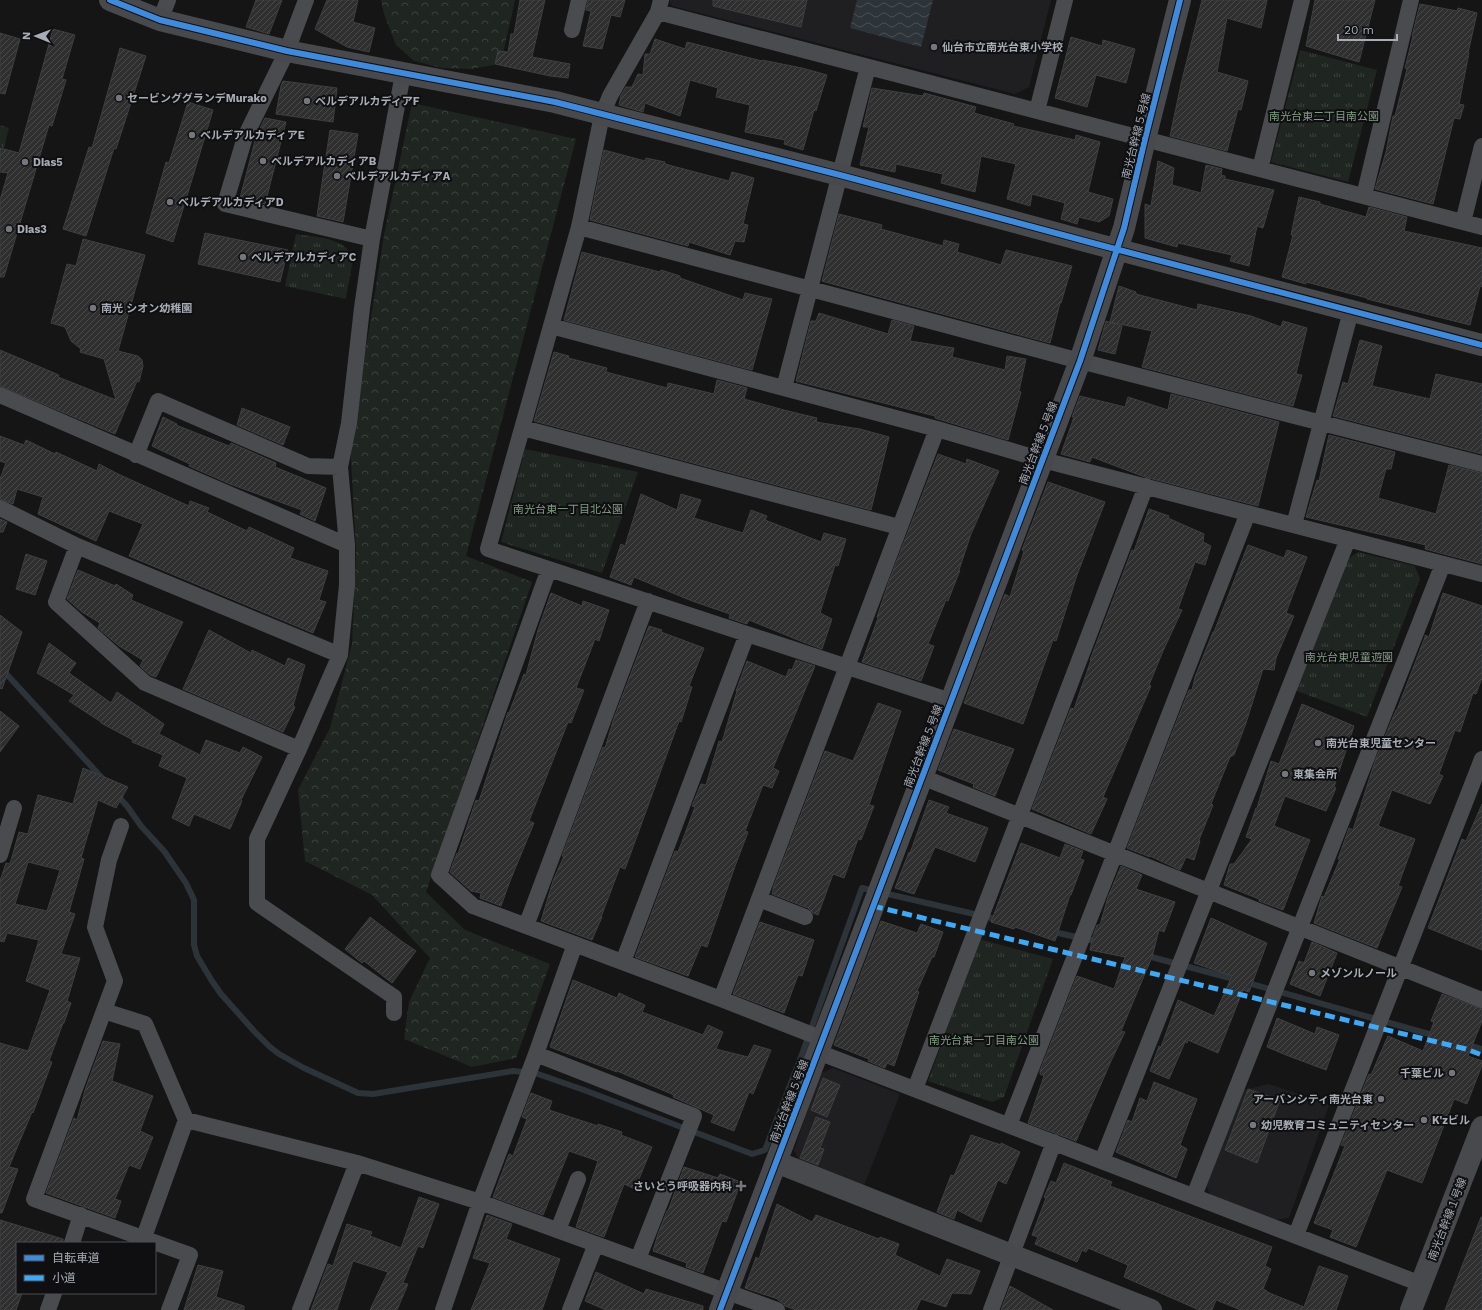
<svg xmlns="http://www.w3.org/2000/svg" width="1482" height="1310" font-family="'Work Sans','Noto Sans JP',sans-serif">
<defs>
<pattern id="forest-crowns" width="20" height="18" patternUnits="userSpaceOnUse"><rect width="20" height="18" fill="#1f2520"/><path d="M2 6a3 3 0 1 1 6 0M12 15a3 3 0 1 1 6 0" fill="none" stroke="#3d423e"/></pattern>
<pattern id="park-tufts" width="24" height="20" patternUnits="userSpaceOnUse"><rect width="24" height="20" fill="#1f2520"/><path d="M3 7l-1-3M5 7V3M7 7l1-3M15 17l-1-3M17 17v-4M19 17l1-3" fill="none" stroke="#3d423e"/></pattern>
<pattern id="water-waves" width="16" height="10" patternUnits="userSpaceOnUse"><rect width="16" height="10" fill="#2d3439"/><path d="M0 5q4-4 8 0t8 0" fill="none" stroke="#494f53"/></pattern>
<pattern id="building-hatch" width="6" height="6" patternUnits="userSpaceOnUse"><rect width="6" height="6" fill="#2f2f30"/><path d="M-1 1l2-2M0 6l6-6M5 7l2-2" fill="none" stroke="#4a4a4c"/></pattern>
</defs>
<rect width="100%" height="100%" fill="#151515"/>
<path fill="#1f1f21" d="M669 0H1051L1029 87 1015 94 672 6Z
M833 1068 900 1094 863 1188 801 1163 794 1151 819 1074Z
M1269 1084 1329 1105 1289 1218 1267 1221 1213 1200 1206 1186 1244 1090Z"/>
<path fill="url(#forest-crowns)" d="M381 0H515L503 54 494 65 471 69 442 68 414 61 396 45 384 14Z
M412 103 576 139 466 556 532 582 426 892 465 930 550 964 516 1058 472 1067 404 1039 409 1002 430 958 372 895 305 861 298 790 330 728 352 644 356 551 349 423 368 336 384 235Z"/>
<path fill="url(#park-tufts)" d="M1300 50 1377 70 1348 182 1271 162Z
M0 125 9 128 0 163Z
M296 234C312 237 349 237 352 259 353 267 347 289 346 299L285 286Z
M525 449 638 472 602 573 501 542Z
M1358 552 1415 566 1420 579 1367 717 1294 690 1345 561Z
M979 939 1053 959 1004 1097 992 1102 928 1081Z"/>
<path fill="url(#water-waves)" d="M857 0H933L921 47 850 28Z"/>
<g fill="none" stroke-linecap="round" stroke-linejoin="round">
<path stroke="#2d3439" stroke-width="6" d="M0 667 103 779
M116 794 127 806 141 826 164 851 186 883 194 900V945L197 956 212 981 221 994 254 1031 270 1047 279 1054 304 1068 358 1093 373 1094 513 1071 535 1073 584 1090 752 1154 765 1150 801 1057 862 888 1000 920
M1049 931 1099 942
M1144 955 1241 981 1436 1036
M1464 1044 1482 1049"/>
</g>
<path fill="url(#building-hatch)" stroke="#3d3f41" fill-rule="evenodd" d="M256 0H282L269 34 246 27Z
M327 0H358L353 22 375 28 369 52 347 47 315 29Z
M520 0H545L532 57 570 64 568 78 550 76 495 64 498 51 508 52 511 34H514Z
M588 0H625L620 17 611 15 602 49 583 46 591 11 586 10Z
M713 0H807L801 27 713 6Z
M1202 0H1267L1261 28 1227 18 1217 72 1248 81 1241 110 1238 109 1227 151 1170 136 1181 84Z
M1315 0H1375L1359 62 1306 46Z
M1420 4 1457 11 1458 8 1477 13 1468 53H1469L1459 104 1464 105 1460 119 1454 118 1433 204 1375 189 1386 152 1393 116H1395L1407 69 1405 68 1413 36H1412Z
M53 29 75 35 62 79 66 80 52 126 49 125 4 277H0V200L8 173 0 172V148L19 153Z
M0 33 20 39 5 94 0 93Z
M1071 37 1102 46 1103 40 1135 49 1126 83 1096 75 1087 107 1055 98Z
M655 39 685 49 687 42 762 61V60L802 68 827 75 816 111 814 110 803 150 784 144 785 140 745 132 750 105 716 97 718 88 690 80 680 116 645 103 643 112 619 105 621 95 626 87H632L638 74 643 75 645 54H650Z
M120 48 146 56 116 149 114 148 86 236 63 229 89 147 92 148Z
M283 81 337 88 333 122 276 114 281 86Z
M872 88 923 96 924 93 976 107 974 113 1014 124 1013 126 1075 140 1076 135 1100 142 1088 192 1113 199 1109 216 1099 222 1079 217 1077 224 1061 219 1065 203 1032 194 1030 206 1007 199 1016 164 981 156 975 192 941 183 943 174 896 164 895 172 860 165 869 127H863Z
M188 102 213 110 173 242 146 233 166 162 169 163Z
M265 118 286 122 265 204 240 198 256 137Z
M330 130 358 134 343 222 317 216Z
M604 150 645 161 646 158 665 162V164L729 181 732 172 754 178 743 224 748 225 744 242 735 241 730 255 689 242 688 246 590 220Z
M1158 161 1174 168 1172 185 1201 193 1206 165 1222 169 1221 175 1225 176V179L1274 190 1263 228 1257 226 1249 266 1230 261 1232 255 1178 243 1177 247 1145 238V204L1151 206Z
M1299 197 1320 202V204L1366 217 1369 207 1407 217 1404 231 1482 248V287L1480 286 1470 325 1367 299V298L1306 282V284L1282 277 1293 235H1291Z
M839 214 882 225 881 229 943 246 944 240 959 244 957 252 1001 265 1006 250 1072 266 1061 303H1060L1050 343 872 295 822 281Z
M205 233 288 250 280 282 198 264Z
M83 239 145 255 118 351 138 356 142 360 143 366 139 382 137 381 115 434 0 386V350L59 375 58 377 116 400 104 359 80 352 81 349 71 341 65 327 51 323 67 264 76 266Z
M582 252 660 272 661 270 680 276V278L743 300 745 293 772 299 752 370 564 320Z
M1119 286 1136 292V294L1197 310 1198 304 1251 316 1281 327 1283 321 1307 328 1296 374 1302 375 1293 406 1142 367 1152 331 1110 322Z
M819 313 888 334 892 320 914 326 910 341 954 348 952 357 1005 370 1007 356 1026 359 1019 391 1021 392 1008 440 948 422 935 418V416L796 381 811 321H816Z
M1106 321 1122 326 1115 354 1098 350Z
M1360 340 1382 346 1372 386 1430 399 1436 374 1482 384V454L1333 416 1343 382 1348 384Z
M554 352 569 356 568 358 607 368 606 372 667 388 668 383 714 394 717 380 747 388 744 399 784 410 817 418 816 422 860 429 889 437 871 510 534 421Z
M1171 394 1279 422 1258 506 1145 477 1092 457 1090 462 1061 454 1074 417H1072L1080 396 1125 407 1128 397 1168 410Z
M242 408 290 427 283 445 237 425Z
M163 417 177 424 176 425 229 446 231 443 276 463 275 467 326 488 315 521 300 514 302 510 230 484 189 466 190 464 152 446Z
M1329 435 1395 452 1391 469H1386L1378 498 1436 514 1449 465 1482 473V564L1425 549 1426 545 1306 517 1317 480 1319 481Z
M0 436 24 445 26 440 55 454 56 452 97 471 99 464 118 474 189 506 190 501 209 508 207 512 247 531 249 527 294 548 290 558 328 571 319 600 326 602 313 633 129 556 143 524 109 511 96 541 38 514 43 497 17 489 13 504 0 499V479L6 463 0 461Z
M938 454 966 464 967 459 999 471 971 534 959 570H960L948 601 946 600 928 644 934 646 921 681 862 662 878 618 877 617 889 581Z
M1048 482 1105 502 1077 575 1056 641 1053 640 1023 724 964 703 1005 594 1010 597 1024 551 1022 550Z
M641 494 677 510 681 494 701 500 694 518 743 533 751 510 767 516 765 520 821 542 824 533 846 539 838 566 835 565 820 613 832 619 822 649 803 642 749 620 747 624 729 618 730 614 692 601 634 577 631 585 610 577 621 544 625 546Z
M1149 509 1169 516 1168 518 1204 534 1203 542 1211 546 1205 565 1195 562 1178 609 1182 610 1163 651 1149 685 1151 686 1103 797 1107 799 1091 834 1032 809 1071 708 1074 709 1091 660H1090L1132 550 1134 551Z
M0 519 7 522 3 532H0Z
M1248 545 1284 558 1287 550 1307 557 1286 613 1294 616 1276 658 1274 670 1263 669 1246 723 1234 755 1230 757 1211 804 1213 805 1199 840 1200 841 1194 860 1186 857 1180 870 1150 856V857L1127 848 1189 690H1192L1195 677 1213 632H1214Z
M26 554 47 561 35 595 16 589Z
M78 570 115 586 116 584 133 595 131 600 183 622 156 677 150 675 140 666 143 660 119 646 98 628 100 623 82 612 67 599Z
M551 593 582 606 583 601 609 610 599 641 595 639 576 688 584 690 571 723 568 722 529 821 534 823 510 881 501 906 480 898 481 893 471 891 450 872 457 853 458 854 476 800 479 801 508 712 509 713 524 674 526 675 538 630Z
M1443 593 1482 606V678L1476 694 1473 693 1460 732 1455 730 1439 774 1443 776 1430 804 1392 790 1378 826 1415 839 1398 886 1402 887 1377 948 1314 923 1322 896 1324 897 1340 859H1338L1349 828 1353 830 1375 761 1396 710H1397L1425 637V635L1429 637Z
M0 615 22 632 2 689 0 688Z
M649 626 662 630 661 632 704 648 689 686 692 687 681 722 679 721 625 869 620 867 601 917H602L592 940 541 921 553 881 564 856H562L603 747 605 748 614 718Z
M209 630 251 653 252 650 285 666 288 658 305 665 293 706 295 707 283 732 183 689Z
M49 643 76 663 69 673 111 703 117 692 164 724 159 734 200 755 206 740 240 753 243 747 262 757 241 800 242 801 230 829 194 814 189 826 172 818 187 778 159 766 163 755 132 742 133 740 101 723V722L69 701 74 695 37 673Z
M796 660 815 666 773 768 779 771 772 788 763 785 745 831 748 832 734 869 707 947 701 945 688 976 635 957 675 851 678 852 695 807 692 806 701 784 706 785 719 741 722 742 737 691H736L747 661 786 677 789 669 792 670Z
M878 703 901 711 869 805 874 806 861 840 858 839 844 878 833 874 818 915 813 913 808 908 772 894 774 885 825 751 853 761Z
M1302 704 1354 726 1334 787 1336 788 1326 811 1285 796 1274 826 1310 840 1283 910 1259 901V899L1224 885 1230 864H1234L1252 839 1246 837 1256 808H1257L1271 761 1279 764Z
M0 711 19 726 0 752Z
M954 729 1014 749 995 796 973 787 974 784 938 770Z
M83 768 128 787 116 808 98 800 81 858 84 859 69 912 75 914 61 954 80 958 67 1001 71 1003 64 1023H63L49 1061 52 1062 33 1113 32 1112 9 1167 18 1169 2 1213H0V1043L28 1051 50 990 26 981 39 940 7 933 4 942 0 941V881L6 863 10 864 19 832 28 834 38 795 73 804ZM28 862 60 870 47 911 15 904Z
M929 800 949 807 946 813 988 828 975 862 935 847 914 894 895 888 909 852 910 853Z
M1482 804V950L1428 928 1462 839 1466 841Z
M1021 843 1060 858 1065 844 1083 851 1080 859 1084 860 1071 895H1070L1055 941 1015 927 1014 929 991 922Z
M1121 866 1142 875 1136 889 1175 902 1164 932 1159 930 1152 957 1121 1031 1125 1032 1111 1061 1076 1141 1028 1123 1044 1076 1040 1074V1071L1077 976 1114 989 1125 957 1090 950 1093 936 1097 925H1100L1108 897Z
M370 917 400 940 416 951 392 983 364 961 362 963 345 949Z
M1211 918 1267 943 1249 992 1243 990 1218 1053 1188 1040 1187 1043 1185 1042 1169 1079 1150 1071 1159 1046 1161 1047 1178 1000 1214 1016 1232 976 1194 963Z
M881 921 917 933 921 924 943 932 934 957H932L917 991 919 992 894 1066 887 1063 885 1068 868 1061 869 1059 834 1045Z
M760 922 814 940 802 976 798 975 784 1013 733 994Z
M1312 942 1337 953 1320 996 1290 984 1299 961 1304 963Z
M573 980 617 998 619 993 645 1005 642 1012 703 1035 708 1025 723 1032 716 1049 748 1057 754 1045 771 1050 753 1094 749 1092 734 1131 711 1122 714 1115 673 1097 674 1095 617 1071V1072L550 1047Z
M1442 994 1482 1009V1021L1468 1056 1482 1061V1065L1467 1104 1454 1099 1422 1183 1387 1170 1356 1247 1330 1237 1333 1230 1314 1223 1345 1146 1341 1145 1369 1074 1371 1075 1388 1036 1423 1051 1434 1022 1431 1021Z
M1277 1018 1315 1034 1317 1027 1339 1035 1326 1070 1286 1055 1267 1047Z
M103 1041 120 1044 112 1081 153 1096 140 1131 153 1137 140 1169 129 1165 115 1199 121 1201 115 1218 46 1193 74 1118 77 1120 86 1087Z
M823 1078 840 1085 827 1117 811 1110Z
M1154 1082 1197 1099 1180 1145 1187 1149 1176 1178 1116 1152 1128 1120 1132 1122 1140 1098 1147 1101Z
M1248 1089 1280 1100 1257 1163 1225 1150Z
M531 1093 552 1101 549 1110 598 1126V1124L622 1132 621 1135 652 1147 635 1189 624 1184 604 1237 576 1227 598 1161 569 1151 543 1215 493 1197 509 1154 513 1156 527 1119 522 1117Z
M816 1117 830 1122 820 1148 824 1149 818 1165 800 1158Z
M971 1135 1001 1145V1143L1020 1152 1006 1184 998 1180 981 1222 957 1210 954 1219 937 1212 951 1175 954 1176Z
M1064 1163 1112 1182 1110 1186 1272 1247 1265 1266 1271 1269 1263 1289 1267 1291V1292L1304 1307 1319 1266 1348 1276 1336 1310H1241L1216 1300 1212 1310H1199L1124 1277 1128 1265 1088 1248 1086 1252 1082 1250 1077 1262 1035 1244 1038 1237 1032 1235 1046 1198 1044 1197 1051 1181 1056 1183Z
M684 1167 718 1178 720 1174 741 1182 726 1222 722 1221 703 1273 686 1267 687 1263 653 1251 658 1234 667 1211H668Z
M419 1197 439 1204 423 1248 418 1246 403 1283 408 1284 397 1310H370L388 1272 353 1261 337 1310H311L328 1264 333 1266 347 1224 372 1232 370 1236 401 1248Z
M777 1204 812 1222 816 1215 879 1239 880 1237 899 1244 895 1255 940 1276 947 1259 980 1271 971 1294 952 1293 946 1307 921 1299 916 1310H796L785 1306 784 1304 778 1300V1299L745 1288 756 1257 759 1259Z
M487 1215 512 1224 506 1239 560 1259 542 1310H471L490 1263 473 1258Z
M1481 1217H1482V1310H1445Z
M0 1220 63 1239V1243H17V1293H22L16 1310H0Z
M198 1265 223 1271 216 1297 244 1306V1310H184Z
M596 1272 644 1294 646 1289 703 1306V1310H606L585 1301Z
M1010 1286 1053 1310H1001Z"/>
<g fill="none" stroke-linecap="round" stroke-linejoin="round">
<path stroke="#494b4e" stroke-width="16" d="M306 0 287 51 245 137 225 204 372 239
M661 0 658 12 610 96 602 115 579 227 488 549 951 701
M658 12 1482 227
M160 20 168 0
M572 30 579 0
M1037 111 1065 0
M1260 169 1302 0
M1364 196 1411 0
M1463 222 1482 146
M579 227 1080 361 1482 464
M551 326 937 429 1043 460 1482 574
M784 388 868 67
M0 395 347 545
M523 428 899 527
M136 455 158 401 308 466 340 467
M0 508 77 546 340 655
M1294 525 1351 311
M77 546 56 602 145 683 299 749 257 839V903L394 997V1013
M549 569 439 875 473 906 721 999 823 1039
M299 749 340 655 347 585V545L340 467 349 423 362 308 372 239 403 74
M922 777 1482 1000
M121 826 109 860 95 927 115 981 34 1199 190 1255 169 1310
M0 855 14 808
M759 899 805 917
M526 926 648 601
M623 962 747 634
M721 999 937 429
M104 1011 145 1024 186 1120 357 1163 480 1202 777 1310
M818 1052 1421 1284
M536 1054 694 1116 638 1259
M915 1089 1146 486
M1009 1125 1248 513
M1102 1161 1348 539
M1194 1196 1443 564
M558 1230 578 1179
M1296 1235 1482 759
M144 1237 186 1120
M72 1243 81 1215
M48 1310 54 1293
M300 1310 357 1163
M443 1310 480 1202 536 1054 575 944
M570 1310 596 1244
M991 1310 1054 1142"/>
<path stroke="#48494c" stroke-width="22" d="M110 0 160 20 287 51 555 102 840 175 1100 245 1482 345
M776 1162 1151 1310
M720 1310 1080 361 1124 228 1145 139 1180 0
M1411 1310 1482 1127"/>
<path stroke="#3fa9f5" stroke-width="5" stroke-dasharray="10 5" stroke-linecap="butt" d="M873 906 1466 1049 1482 1055"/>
<g stroke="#0f0f11" stroke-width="8">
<path id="cycleway" d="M110 0 160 20 287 51 555 102 840 175 1100 245 1482 345
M720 1310 1080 361 1124 228 1145 139 1180 0"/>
</g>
<use href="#cycleway" stroke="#408adc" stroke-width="6"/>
</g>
<g fill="#74777d" stroke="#0f0f11" stroke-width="1.5">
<circle cx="934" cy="47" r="4"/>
<circle cx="119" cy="98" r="4"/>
<circle cx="307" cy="101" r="4"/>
<circle cx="192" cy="135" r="4"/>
<circle cx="263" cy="161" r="4"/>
<circle cx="25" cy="162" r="4"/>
<circle cx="337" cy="176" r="4"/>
<circle cx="170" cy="202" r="4"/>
<circle cx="9" cy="229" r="4"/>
<circle cx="243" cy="257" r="4"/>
<circle cx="93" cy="308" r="4"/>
<circle cx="1318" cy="743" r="4"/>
<circle cx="1285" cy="774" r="4"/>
<circle cx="1312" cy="973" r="4"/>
<circle cx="1452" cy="1073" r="4"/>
<circle cx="1381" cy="1099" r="4"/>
<circle cx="1424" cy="1120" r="4"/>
<circle cx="1253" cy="1125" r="4"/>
<path d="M739 1180h4v4h4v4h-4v4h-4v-4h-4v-4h4z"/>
</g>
<g text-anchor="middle" stroke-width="4" stroke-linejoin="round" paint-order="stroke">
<g font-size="11" font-weight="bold" fill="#a7acb5" stroke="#0f0f11" text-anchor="start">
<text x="942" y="51">仙台市立南光台東小学校</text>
<text x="127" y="102">セービンググランデMurako</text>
<text x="315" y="105">ベルデアルカディアF</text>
<text x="200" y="139">ベルデアルカディアE</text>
<text x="271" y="165">ベルデアルカディアB</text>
<text x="33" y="166">Dias5</text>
<text x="345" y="180">ベルデアルカディアA</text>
<text x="178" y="206">ベルデアルカディアD</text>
<text x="17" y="233">Dias3</text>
<text x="251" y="261">ベルデアルカディアC</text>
<text x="101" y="312">南光 シオン幼稚園</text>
<text x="1326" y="747">南光台東児童センター</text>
<text x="1293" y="778">東集会所</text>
<text x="1320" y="977">メゾンルノール</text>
<text x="1444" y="1077" text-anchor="end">千葉ビル</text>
<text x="1373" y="1103" text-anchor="end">アーバンシティ南光台東</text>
<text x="1432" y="1124">K'zビル</text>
<text x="1261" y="1129">幼児教育コミュニティセンター</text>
<text x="732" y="1190" text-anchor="end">さいとう呼吸器内科</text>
</g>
<g font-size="11" fill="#809e82" stroke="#0f0f11">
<text x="1324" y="120">南光台東二丁目南公園</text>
<text x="568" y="513">南光台東一丁目北公園</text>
<text x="1349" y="661">南光台東児童遊園</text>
<text x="984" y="1044">南光台東一丁目南公園</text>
</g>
<g font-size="11" fill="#a7acb5" stroke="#0f0f11">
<text transform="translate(1136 136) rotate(-76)" y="4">南光台幹線５号線</text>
<text transform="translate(1038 443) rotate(-69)" y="4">南光台幹線５号線</text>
<text transform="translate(923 746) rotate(-69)" y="4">南光台幹線５号線</text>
<text transform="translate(789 1101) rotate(-69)" y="4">南光台幹線５号線</text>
<text transform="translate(1447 1219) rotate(-69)" y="4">南光台幹線１号線</text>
</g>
</g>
<rect x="16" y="1242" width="140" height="52" fill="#0f0f11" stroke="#4c4e53"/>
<rect x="24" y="1255" width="20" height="6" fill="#408adc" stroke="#4c4e53"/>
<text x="52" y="1262" font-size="12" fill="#a7acb5">自転車道</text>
<rect x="24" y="1275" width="20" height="6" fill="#3fa9f5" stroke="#4c4e53"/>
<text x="52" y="1282" font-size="12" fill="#a7acb5">小道</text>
<g transform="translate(36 36) rotate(271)" stroke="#0f0f11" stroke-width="3" paint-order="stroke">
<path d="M0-3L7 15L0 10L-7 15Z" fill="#a7acb5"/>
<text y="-6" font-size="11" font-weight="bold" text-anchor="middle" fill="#a7acb5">N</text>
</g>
<path d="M1338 34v6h59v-6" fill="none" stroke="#a7acb5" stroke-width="2"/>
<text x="1344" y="34" font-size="12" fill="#a7acb5" stroke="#0f0f11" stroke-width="3" paint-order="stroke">20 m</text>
</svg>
